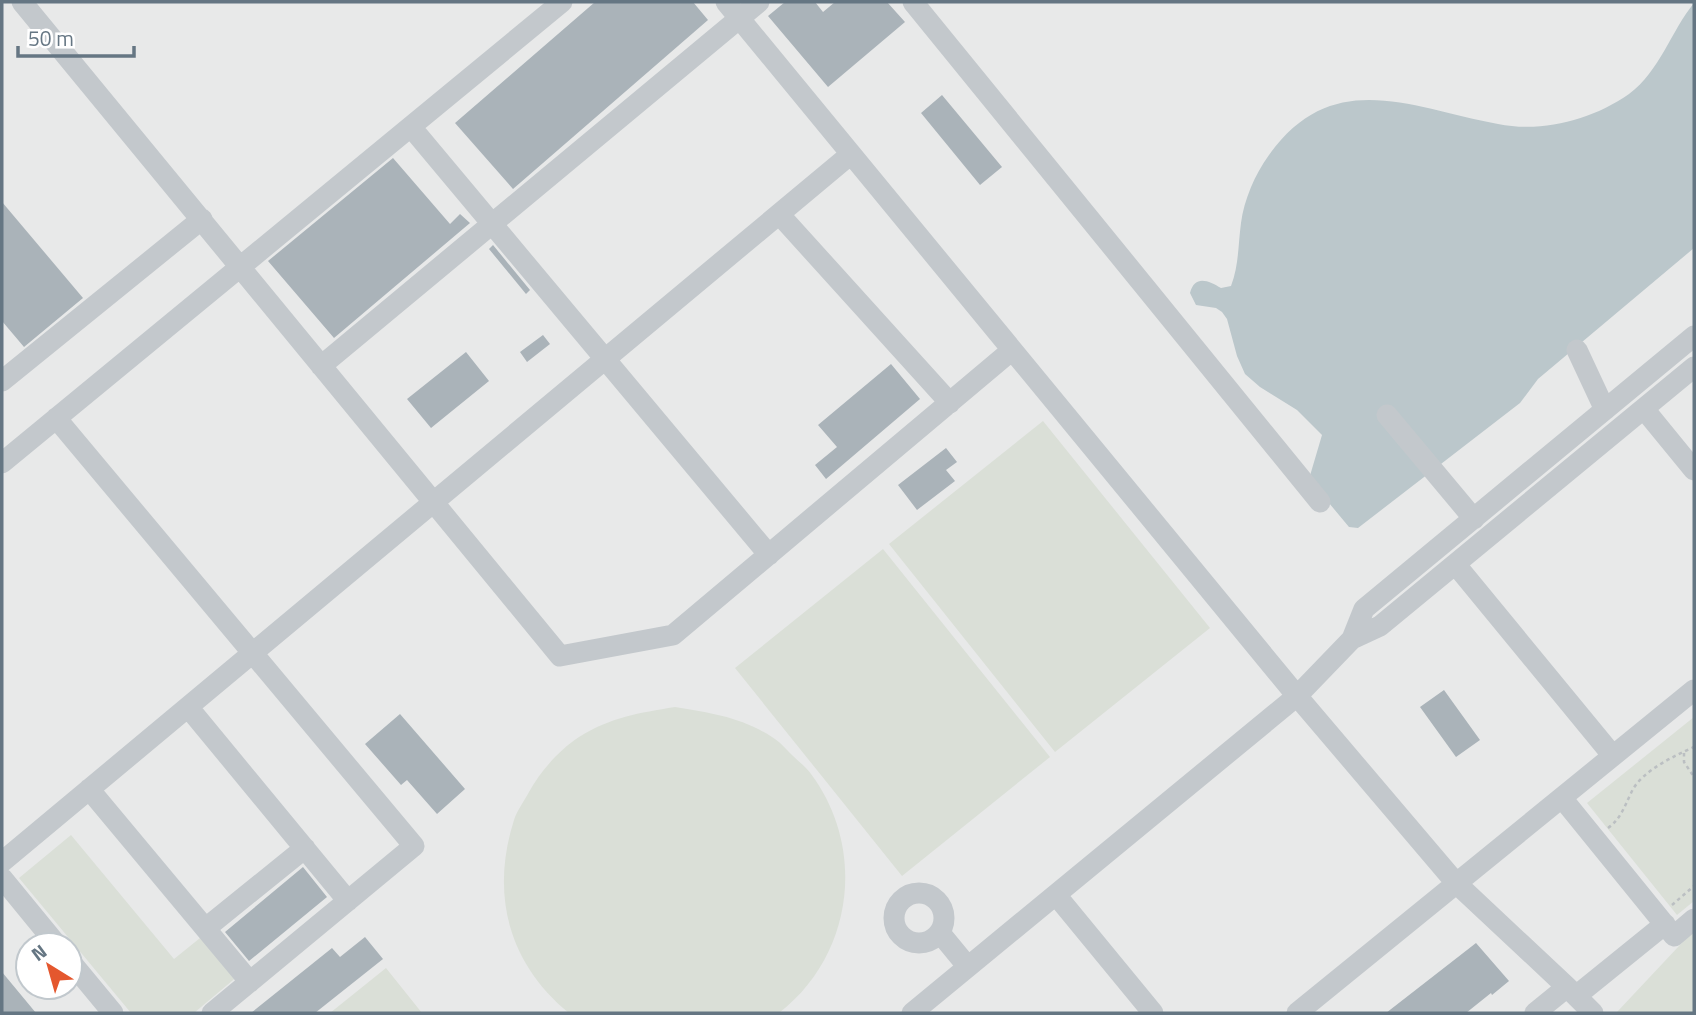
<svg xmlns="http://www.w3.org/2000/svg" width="1696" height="1015" font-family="'Titillium Web',sans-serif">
<rect width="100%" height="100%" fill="#fafaf8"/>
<path fill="#e8e9e9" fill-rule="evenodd" d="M2 2H1694V1013H2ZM28 945H70V987H28Z"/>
<path fill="#dadfd7" d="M1043 421 1210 628 1055 752 889 544Z
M883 549 1050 757 902 876 735 668Z
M675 707C711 713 741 717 772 737 779 741 786 749 792 755 798 761 806 767 811 774 867 849 853 956 779 1013H569C509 964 490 895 514 820 517 811 524 801 529 792 540 772 559 750 579 737 611 717 639 713 675 707Z
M1694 717V901L1677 915 1587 803Z
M71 835 174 959 205 934 239 975 194 1013H131L19 878Z
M1694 930V1013L1617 1012Z
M386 968 422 1013H330Z"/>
<path fill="#bbc7cb" d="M1694 3V248L1538 379 1520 403 1358 528 1349 527 1309 479 1322 435 1297 410 1260 387 1245 374 1237 356 1227 319 1222 312 1216 308 1196 305 1190 293C1195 274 1209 281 1221 288L1231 286C1239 265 1238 245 1241 223 1244 200 1255 174 1269 155 1333 66 1411 108 1498 124 1542 133 1592 120 1629 94 1660 71 1671 31 1694 3Z"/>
<path fill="#aab3b9" d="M595 2H693L708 20 513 189 455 123Z
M785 2H815L823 12 835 2H887L905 22 828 87 768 16Z
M942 95 1002 167 980 185 921 113Z
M393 158 450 224 460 214 470 223 334 338 268 261Z
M2 202 83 298 24 347 2 321Z
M493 245 530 290 526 294 489 249Z
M543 335 550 344 527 362 520 352Z
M466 352 489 381 431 428 407 399Z
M891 364 920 399 826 479 815 465 837 447 818 425Z
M946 448 957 462 946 470 955 481 917 510 898 485Z
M1444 690 1480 740 1456 757 1420 707Z
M400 714 465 789 437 814 407 780 401 785 365 744Z
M303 867 327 897 249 961 225 932Z
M365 937 383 959 315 1013H251L332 948 340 957Z
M1476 943 1509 981 1492 995 1491 993 1466 1013H1386Z
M2 972 36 1013H2Z"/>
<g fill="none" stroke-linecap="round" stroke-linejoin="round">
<path stroke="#bbbfc2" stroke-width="2.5" stroke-dasharray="3.5 3.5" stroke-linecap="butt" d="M1684 753V762L1694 777
M1608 828C1621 819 1625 805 1632 791 1642 771 1674 756 1694 747
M1672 905 1694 886"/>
<path stroke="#c3c8cc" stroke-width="21" d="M22 2 560 656 673 635 1012 350
M726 2 1297 696 1456 883 1567 987 1593 1013
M913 2 1320 502
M411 127 769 555
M779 214 950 403
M1577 350 1605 410
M321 366 759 2
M2 381 202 219
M1644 409 1694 470
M1387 415 1474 519
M56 418 414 846 212 1013
M2 463 562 2
M1456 565 1613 756
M1352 639 1380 626 1694 367
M188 707 348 901
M89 789 250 982
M1562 798 1674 936 1694 919
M2 862 851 154
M2 878 57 945
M894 918a25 25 0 1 1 50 0a25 25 0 1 1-50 0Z
M1056 895 1153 1013
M206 928 305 848
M940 933 968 967
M70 961 113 1013
M1576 996 1665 924
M912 1013 1297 696 1352 639 1364 609 1694 336
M1297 1013 1694 690
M1535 1013 1567 987"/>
</g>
<rect width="1696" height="1015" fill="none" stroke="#657683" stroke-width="7"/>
<g transform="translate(49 966) rotate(323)"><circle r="33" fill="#ffffff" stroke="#c1c8cd" stroke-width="2"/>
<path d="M0-5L12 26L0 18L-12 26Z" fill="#e4572e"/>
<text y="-10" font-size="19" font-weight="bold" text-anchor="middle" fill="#657683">N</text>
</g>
<path d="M18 46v10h116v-10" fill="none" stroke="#657683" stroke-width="3.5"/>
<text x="28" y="46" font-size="21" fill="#657683" stroke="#ffffff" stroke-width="5" paint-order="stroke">50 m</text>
</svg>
